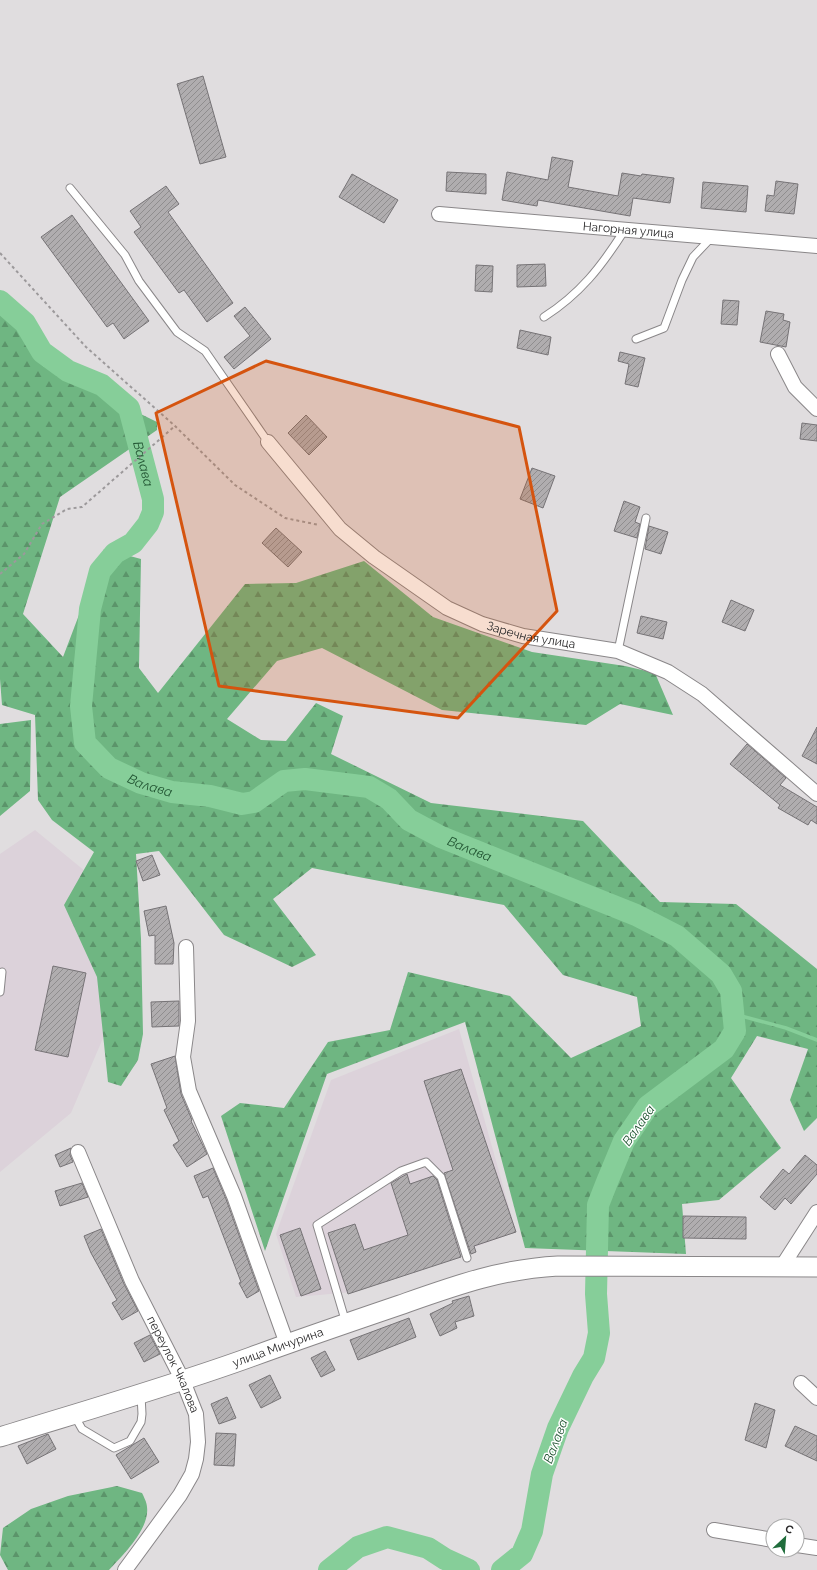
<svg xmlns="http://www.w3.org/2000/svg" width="817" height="1570" font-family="Raleway,sans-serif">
<defs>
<pattern id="forest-firs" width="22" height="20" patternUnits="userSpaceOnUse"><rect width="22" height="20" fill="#6fb682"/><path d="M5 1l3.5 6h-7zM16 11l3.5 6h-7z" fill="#5b946a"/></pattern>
<pattern id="building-hatch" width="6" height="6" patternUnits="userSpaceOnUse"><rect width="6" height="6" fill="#b0adaf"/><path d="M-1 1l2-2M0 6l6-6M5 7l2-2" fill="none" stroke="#8f8d8e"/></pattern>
</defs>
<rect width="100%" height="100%" fill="#e0dddf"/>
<path fill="#dcd2da" d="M35 830 119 899 109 1024 71 1113 0 1172V854Z
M459 1029 516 1232 353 1292 296 1297 276 1234 331 1080Z"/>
<path fill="url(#forest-firs)" d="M0 311 12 319 43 366 157 422V430L60 497 23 614 63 657 104 549 141 559 139 668 158 693 245 584 296 583 364 561 433 617 532 652 625 666 655 673 673 715 620 704 586 725 442 710 322 648 277 661 227 719 261 740 286 741 316 703 343 716 331 754 431 803 583 821 660 902 736 904 817 969V1118L804 1131 790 1100 808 1049 757 1036 731 1078 781 1148 719 1200 682 1204 686 1254 525 1248 465 1022 327 1074 265 1251 221 1116 240 1103 284 1108 328 1042 390 1030 408 972 510 996 571 1058 641 1026 637 997 563 975 504 905 312 868 273 899 316 955 292 967 224 935 159 851 136 854 141 939 143 1034 138 1060 121 1086 108 1082 97 977 64 905 94 852 52 820 38 800 35 715 2 705 0 679Z
M31 720 30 791 0 816V724Z
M117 1486 142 1493C144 1497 147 1503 147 1507 150 1529 122 1556 109 1570H8L0 1555 3 1528 31 1509 68 1496Z"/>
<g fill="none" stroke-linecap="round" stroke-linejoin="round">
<path stroke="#86ce99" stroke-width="3.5" d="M734 1014 786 1028 817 1040"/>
<g stroke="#86ce99" stroke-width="22">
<path id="s1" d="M0 301 25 323 42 352 68 371 102 385 129 408 153 499V512L148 524 133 543 115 553 100 571 90 609 81 706 85 743 109 768 141 783 172 792 210 796 242 804 254 802 284 781 305 779 369 787 389 799 409 820 441 837 636 915 677 936 721 974 731 991 735 1031 724 1049 648 1106 624 1141 607 1182 598 1205 596 1294 599 1333 594 1358 583 1376 558 1428 542 1474 532 1531 522 1554 502 1570"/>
<path d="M329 1570 358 1547 387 1537 428 1548 445 1559 469 1570"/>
</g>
</g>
<path fill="url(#building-hatch)" stroke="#767376" d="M203 76 226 157 200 164 177 84Z
M552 157 573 161 568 187 618 196 622 173 641 176 642 174 674 178 670 203 633 198 630 216 538 200 537 206 502 200 507 172 548 180Z
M447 172 486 174V194L446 191Z
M352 174 398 200 384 223 339 197Z
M776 181 798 184 794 214 765 211 767 195 774 196Z
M703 182 748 186 746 212 701 208Z
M166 186 179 204 168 212 233 303 207 322 184 290 179 293 134 232 141 227 130 211Z
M72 215 149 321 124 339 113 323 107 327 41 237Z
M545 264 546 286 517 287V265Z
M476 265 493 266 492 292 475 291Z
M723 300 739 301 737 325 721 324Z
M245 307 271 339 234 369 224 357 250 336 234 316Z
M766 311 784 314 783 320 790 322 786 347 760 342Z
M520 330 551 337 548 355 517 348Z
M620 352 645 358 638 387 625 384 629 364 618 361Z
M306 415 327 437 309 455 288 433Z
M802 423 817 425V441L800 439Z
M532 468 555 476 543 508 520 499Z
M624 501 640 507 635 522 640 524 637 538 614 531Z
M649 526 668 532 661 554 645 549Z
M276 528 302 552 288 567 262 543Z
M731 600 754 610 745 631 722 622Z
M641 616 667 622 663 639 637 633Z
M817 727V764L802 756Z
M747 744 786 778 780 785 817 807V824L811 820 808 825 778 808 780 805 730 764Z
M152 855 160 875 143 881 136 861Z
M166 906 174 943 173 964H155V935L149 936 144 911Z
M53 966 86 973 68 1057 35 1050Z
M179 1001V1026L152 1027 151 1002Z
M175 1056 181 1094 192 1120 191 1121 207 1154 187 1167 173 1145 179 1141 164 1110 167 1108 151 1064Z
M461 1069 516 1232 474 1246 476 1252 471 1254 444 1173 453 1170 424 1081Z
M71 1148 70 1155 73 1162 60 1167 55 1155Z
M805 1155 817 1165V1174L791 1204 785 1198 775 1210 760 1197 783 1169 789 1174Z
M213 1168 226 1199 259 1291 247 1298 239 1283 241 1282 208 1196 203 1198 194 1176Z
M407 1174 410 1184 433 1176 437 1180 461 1257 348 1294 328 1233 355 1224 364 1250 408 1235 391 1183Z
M82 1183 88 1197 60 1206 55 1191Z
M683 1216 746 1217V1239L683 1238Z
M300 1228 321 1289 301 1296 280 1235Z
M101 1229 124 1284 138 1311 122 1320 112 1303 117 1300 91 1253 84 1236Z
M469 1296 474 1316 455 1322 457 1328 440 1336 430 1314 453 1303 452 1301Z
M409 1318 416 1337 358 1360 350 1340Z
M150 1335 160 1354 144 1362 134 1343Z
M325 1351 335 1370 321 1377 311 1358Z
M270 1375 281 1398 261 1408 249 1385Z
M227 1397 236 1418 219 1424 211 1404Z
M755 1403 775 1410 766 1448 745 1440Z
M795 1426 817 1436V1461L785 1446Z
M216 1433 236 1434 234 1466 214 1465Z
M48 1434 56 1449 27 1464 18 1446Z
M144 1438 159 1462 131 1479 116 1455Z"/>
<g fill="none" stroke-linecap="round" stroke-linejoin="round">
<g stroke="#8a8789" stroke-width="9">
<path id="service" d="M70 188 125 255 139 281 177 332 205 351 268 442
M544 317C580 294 601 267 624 231
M636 339 664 328 682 280 693 257 711 238
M618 651 646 518
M0 992 2 972
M346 1323 317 1225 401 1171 426 1162 441 1177 467 1258
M74 1415 82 1429 114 1448 130 1441 141 1422 142 1414 141 1395"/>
</g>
<g stroke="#8a8789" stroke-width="16">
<g id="minor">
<path id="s2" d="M439 214 817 246"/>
<path d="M778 354 795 387 817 409"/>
<path id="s3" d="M268 442 340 529 374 557 447 608 482 624 523 636 618 651 668 672 702 694 817 794"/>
<path d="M186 947 188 1021 183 1057 189 1091 234 1196 287 1344"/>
<path id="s4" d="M78 1152 132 1281 183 1381 196 1414 198 1442 196 1459 192 1474 180 1495 125 1570"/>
<path d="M781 1268 817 1212"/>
<path d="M801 1383 817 1398"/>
<path d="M714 1530 773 1540"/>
<path d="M797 1545 817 1548"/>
</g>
</g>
<g stroke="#8a8789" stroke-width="21">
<g id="secondary">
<path id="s5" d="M0 1437C84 1411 168 1387 251 1357 300 1339 350 1322 400 1305 454 1286 500 1269 558 1266L817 1267"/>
</g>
</g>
<path stroke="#9c999b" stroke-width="2" stroke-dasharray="3 3" stroke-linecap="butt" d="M0 253 86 347 175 426 235 485 285 518 319 525
M0 574 24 554 42 524 67 509 82 507 175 426"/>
<use href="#service" stroke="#fff" stroke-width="7"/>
<use href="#minor" stroke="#fff" stroke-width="14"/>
<use href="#secondary" stroke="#fff" stroke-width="19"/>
</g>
<path fill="#d5540f" fill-opacity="0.2" stroke="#d5540f" stroke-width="3" stroke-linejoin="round" d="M266 361 519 427 557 611 458 718 219 686 156 413Z"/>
<g text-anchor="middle" stroke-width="3" stroke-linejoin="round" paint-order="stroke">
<g font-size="12" fill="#282728" stroke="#fff">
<text dy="4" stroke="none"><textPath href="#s2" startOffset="190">Нагорная улица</textPath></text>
<text dy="4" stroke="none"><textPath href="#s3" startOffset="335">Заречная улица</textPath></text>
<text dy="4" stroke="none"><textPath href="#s5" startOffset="292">улица Мичурина</textPath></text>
<text dy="4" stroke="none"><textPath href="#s4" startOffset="233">переулок Чкалова</textPath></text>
</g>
<g font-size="13" font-style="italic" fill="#205331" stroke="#fff">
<text dy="5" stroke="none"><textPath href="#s1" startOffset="229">Валава</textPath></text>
<text dy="5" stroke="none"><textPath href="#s1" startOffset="613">Валава</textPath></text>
<text dy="5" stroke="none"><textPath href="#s1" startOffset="961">Валава</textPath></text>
<text transform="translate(638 1125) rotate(-55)" y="5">Валава</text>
<text transform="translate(555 1441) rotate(-69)" y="5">Валава</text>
</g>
</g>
<g transform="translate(785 1538) rotate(26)"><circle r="19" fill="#ffffff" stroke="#a9a9a9"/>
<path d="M0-3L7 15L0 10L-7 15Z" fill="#206d3c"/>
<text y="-6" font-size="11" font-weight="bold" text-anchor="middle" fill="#282728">С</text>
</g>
</svg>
